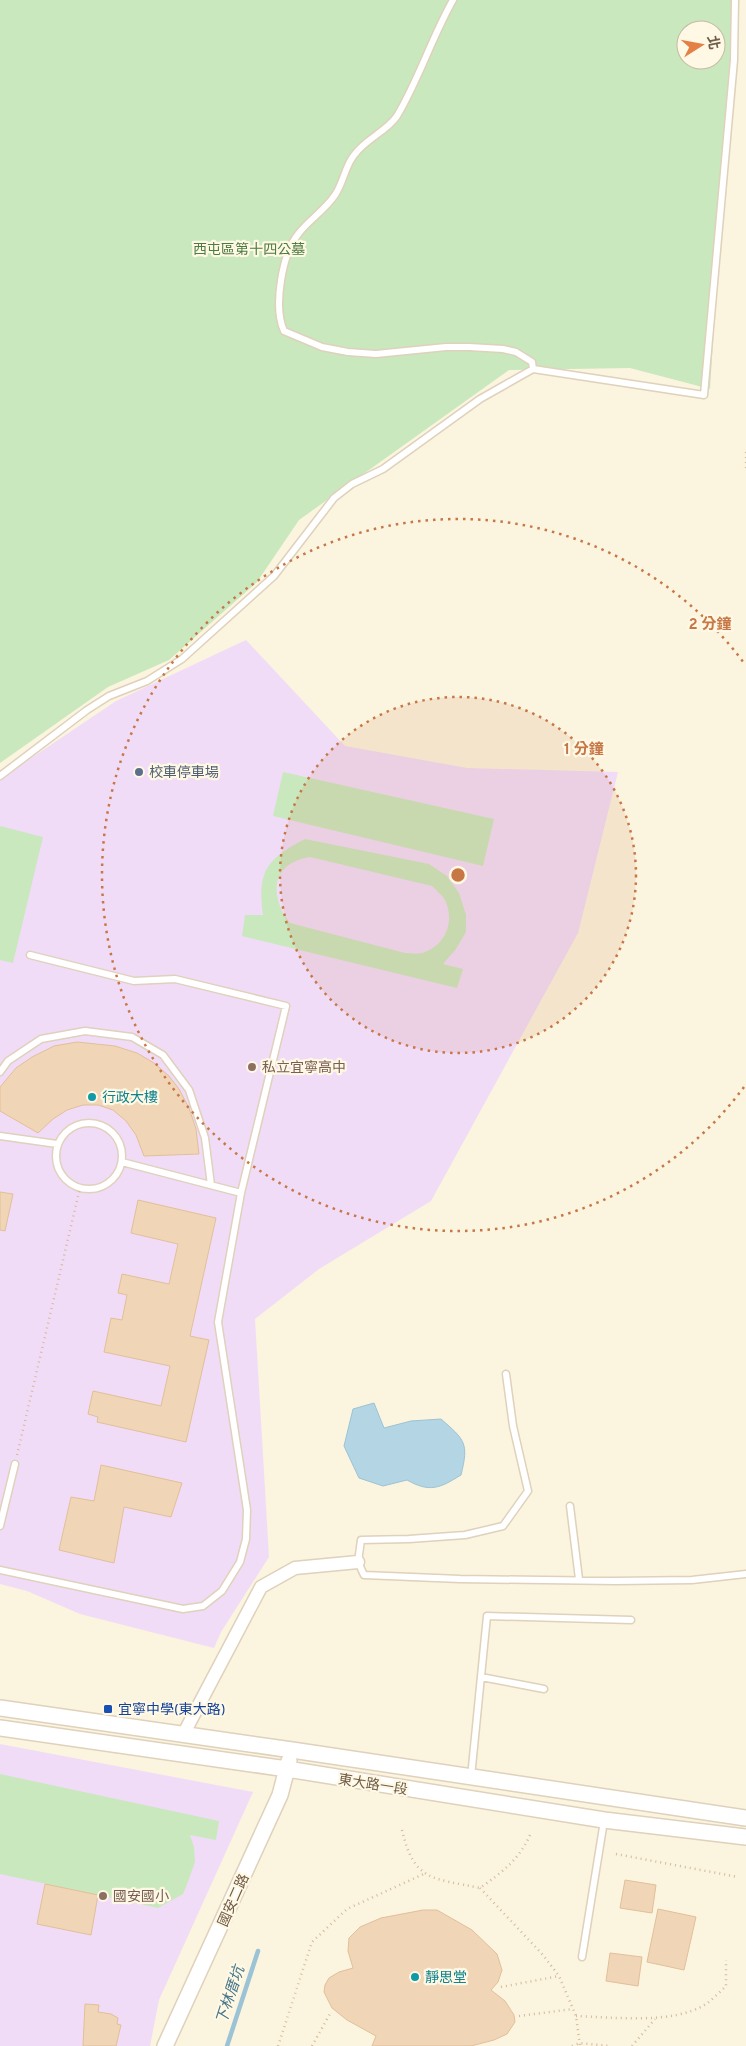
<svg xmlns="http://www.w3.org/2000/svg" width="746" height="2046" font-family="Overpass,'Noto Sans TC',sans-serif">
<rect width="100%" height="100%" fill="#fbf4df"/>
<path fill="#f1dcf7" d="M246 640 345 746 467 768 618 772 578 933 431 1201 319 1269 255 1319 269 1557 221 1632 214 1648 80 1614 27 1591 0 1584V779L116 701Z
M0 1744 253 1792 159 2000 150 2046H0Z"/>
<path fill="#c9e8be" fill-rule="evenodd" d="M0 0H735L710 389 630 368 509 370 299 520 257 582 169 660 108 687 0 763ZM686 30H716V60H686Z
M283 772 494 819 483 866 273 816Z
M0 826 43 837 13 963 0 960Z
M305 839 429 864 447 876 459 893 466 915V932L456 949 443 964 463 969 457 988 242 936 245 915H263C257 872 266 859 305 839ZM310 857 432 886C436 890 442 895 445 900 455 921 446 944 425 952 419 955 411 953 405 953L290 923C275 905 268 874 294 862 299 859 305 858 310 857Z
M0 1774 219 1821 216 1840 190 1835 194 1847 195 1862 186 1887 183 1894 158 1908 0 1874Z"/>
<path fill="#b4d6e4" stroke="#9bc3d5" d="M374 1403 384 1428 411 1421 441 1419C465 1440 469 1443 461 1475 440 1488 430 1493 407 1480L383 1486 359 1478 344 1446 353 1409Z"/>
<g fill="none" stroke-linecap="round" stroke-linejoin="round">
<path stroke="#9bc3d5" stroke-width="4.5" d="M227 2046 258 1951"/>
</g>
<path fill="#f0d6b7" stroke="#e2bf98" d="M77 1042 115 1046 137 1053 154 1063 169 1076 179 1089 189 1108 196 1129 199 1154 144 1156 136 1135 126 1121 113 1110 98 1105H83L67 1110 53 1119 38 1133 0 1111V1087L16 1068 32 1057 54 1046Z
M0 1192 13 1194 5 1231 0 1230Z
M138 1200 216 1218 190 1336 209 1340 186 1442 97 1422 98 1417 88 1414 93 1391 161 1406 170 1366 104 1352 111 1318 122 1320 127 1295 118 1293 122 1274 169 1284 178 1244 131 1233Z
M101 1465 182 1483 171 1517 124 1507 114 1563 59 1550 71 1497 94 1501Z
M625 1880 656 1885 652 1913 620 1908Z
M45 1884 98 1895 91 1935 37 1924Z
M658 1909 696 1917 684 1970 647 1962Z
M423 1910H437L472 1930 497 1954 502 1970 498 1982 491 1990 505 2001 514 2015 515 2022 507 2034 494 2040 471 2046H372L376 2036 347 2020 332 2008 324 1992 325 1985 329 1978 339 1972 353 1968 348 1951 349 1938 360 1927 381 1918Z
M610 1953 642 1957 638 1986 606 1981Z
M85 2004 99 2005 98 2012 111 2014 118 2018 117 2024 121 2025 116 2046H83Z"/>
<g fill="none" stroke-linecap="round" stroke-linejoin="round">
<g stroke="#dfd1bb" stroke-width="9">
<path id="service" d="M453 0C432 37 419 79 397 116 387 131 366 139 355 154 345 165 344 182 335 195 325 210 310 219 299 233 282 253 273 307 284 331L322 347 348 352 376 354 446 347H469L503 349 516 352 532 362 533 369
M0 776 87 710 109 696 147 681 182 659 274 576 334 498 352 484 383 469 480 399 533 369 704 395 734 60 735 0
M30 955 134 981 175 979 286 1006 241 1193
M0 1072 8 1061 41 1039 85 1031 132 1037 163 1055 189 1090 205 1138 211 1185
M56 1156a33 33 0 1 1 66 0a33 33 0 1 1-66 0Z
M0 1136 57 1144
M506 1374 513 1426 528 1491 503 1526 465 1535 409 1539 361 1540 358 1562 364 1575 460 1579 616 1581 692 1580 746 1574
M570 1506 579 1579
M0 1526 15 1464
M0 1570 183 1609 203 1606 222 1591 240 1562 246 1539 247 1510 218 1322 241 1193 122 1162
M481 1677 544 1689
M471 1777 487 1616 631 1620
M582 1957 604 1821"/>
</g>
<g stroke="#dfd1bb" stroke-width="15">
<path id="minor" d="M183 1735 261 1587 295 1568 358 1562"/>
</g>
<g stroke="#dfd1bb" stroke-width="18">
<path id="tertiary" d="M0 1708 292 1750 746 1818
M0 1728 287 1769 604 1820 746 1837
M165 2046 280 1795 289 1761"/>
</g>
<path stroke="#d4ba9b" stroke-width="2.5" stroke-dasharray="1 4" stroke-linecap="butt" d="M746 452V469
M17 1455 80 1188
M402 1830C414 1882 433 1878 480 1888 501 1873 519 1860 530 1835
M616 1854 738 1877
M480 1888 543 1955 559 1976 576 2016 580 2046
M501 1987 559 1976
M519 2016 573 2009
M576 2016C613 2017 673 2025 706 2004 713 1999 720 1992 726 1986V1960
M278 2046 312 1942 347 1909 426 1873
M312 2046 331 2012
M572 2046 580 2043 609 2046
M632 2046 655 2019"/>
<use href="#service" stroke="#fff" stroke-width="6"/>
<use href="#minor" stroke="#fff" stroke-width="12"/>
<use href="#tertiary" stroke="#fff" stroke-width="15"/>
</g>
<circle cx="458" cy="875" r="178" fill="#c77746" fill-opacity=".12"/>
<g fill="none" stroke="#c77746" stroke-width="2.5" stroke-dasharray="2.5 5">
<circle cx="458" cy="875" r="178"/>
<path d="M744 1087A356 356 0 1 1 744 663"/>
</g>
<circle fill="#5c6f8a" stroke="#fff8e4" stroke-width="2" cx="139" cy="772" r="5"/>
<g fill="#8d6e63" stroke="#fff8e4" stroke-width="2">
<circle cx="252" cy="1067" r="5"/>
<circle cx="103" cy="1896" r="5"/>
</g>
<g fill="#0f9aa8" stroke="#fff8e4" stroke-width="2">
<circle cx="92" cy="1097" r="5"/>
<circle cx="415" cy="1977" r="5"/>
</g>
<rect fill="#1a4fb4" stroke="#fff8e4" stroke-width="2" x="103" y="1704" width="10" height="10" rx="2.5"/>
<g text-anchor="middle" stroke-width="4.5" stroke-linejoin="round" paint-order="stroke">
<g font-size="14" fill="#4b7c42" stroke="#fff8e4">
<text x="249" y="254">西屯區第十四公墓</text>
</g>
<g font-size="14" fill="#4e5e75" stroke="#fff8e4" text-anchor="start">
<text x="149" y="777">校車停車場</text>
</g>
<g font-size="14" fill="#785e54" stroke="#fff8e4" text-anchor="start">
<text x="262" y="1072">私立宜寧高中</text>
<text x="113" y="1901">國安國小</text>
</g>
<g font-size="14" fill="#0d838f" stroke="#fff8e4" text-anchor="start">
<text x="102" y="1102">行政大樓</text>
<text x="425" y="1982">靜思堂</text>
</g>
<g font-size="14" fill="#164399" stroke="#fff8e4" text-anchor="start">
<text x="118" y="1714">宜寧中學(東大路)</text>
</g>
<g font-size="14" fill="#705c48" stroke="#fff8e4">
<text transform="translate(373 1784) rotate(9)" y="5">東大路一段</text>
<text transform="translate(233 1900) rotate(-66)" y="5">國安二路</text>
</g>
<g font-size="15" font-style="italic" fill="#45758a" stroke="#fff8e4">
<text transform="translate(230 1995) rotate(-72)" y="5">下林厝坑</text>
</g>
</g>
<circle cx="458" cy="875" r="8" fill="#c77746" stroke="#fff8e4" stroke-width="2.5"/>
<g font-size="15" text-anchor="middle" font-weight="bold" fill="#c77746" stroke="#fff8e4" stroke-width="4.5" stroke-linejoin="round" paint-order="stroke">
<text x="710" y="629">2 分鐘</text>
<text x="584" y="754">1 分鐘</text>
</g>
<g transform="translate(701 45) rotate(79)"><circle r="24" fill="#fff8e4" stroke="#c6baa6"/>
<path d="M0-4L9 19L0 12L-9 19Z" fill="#e48045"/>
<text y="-8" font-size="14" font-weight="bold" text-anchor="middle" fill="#705c48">北</text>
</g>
</svg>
